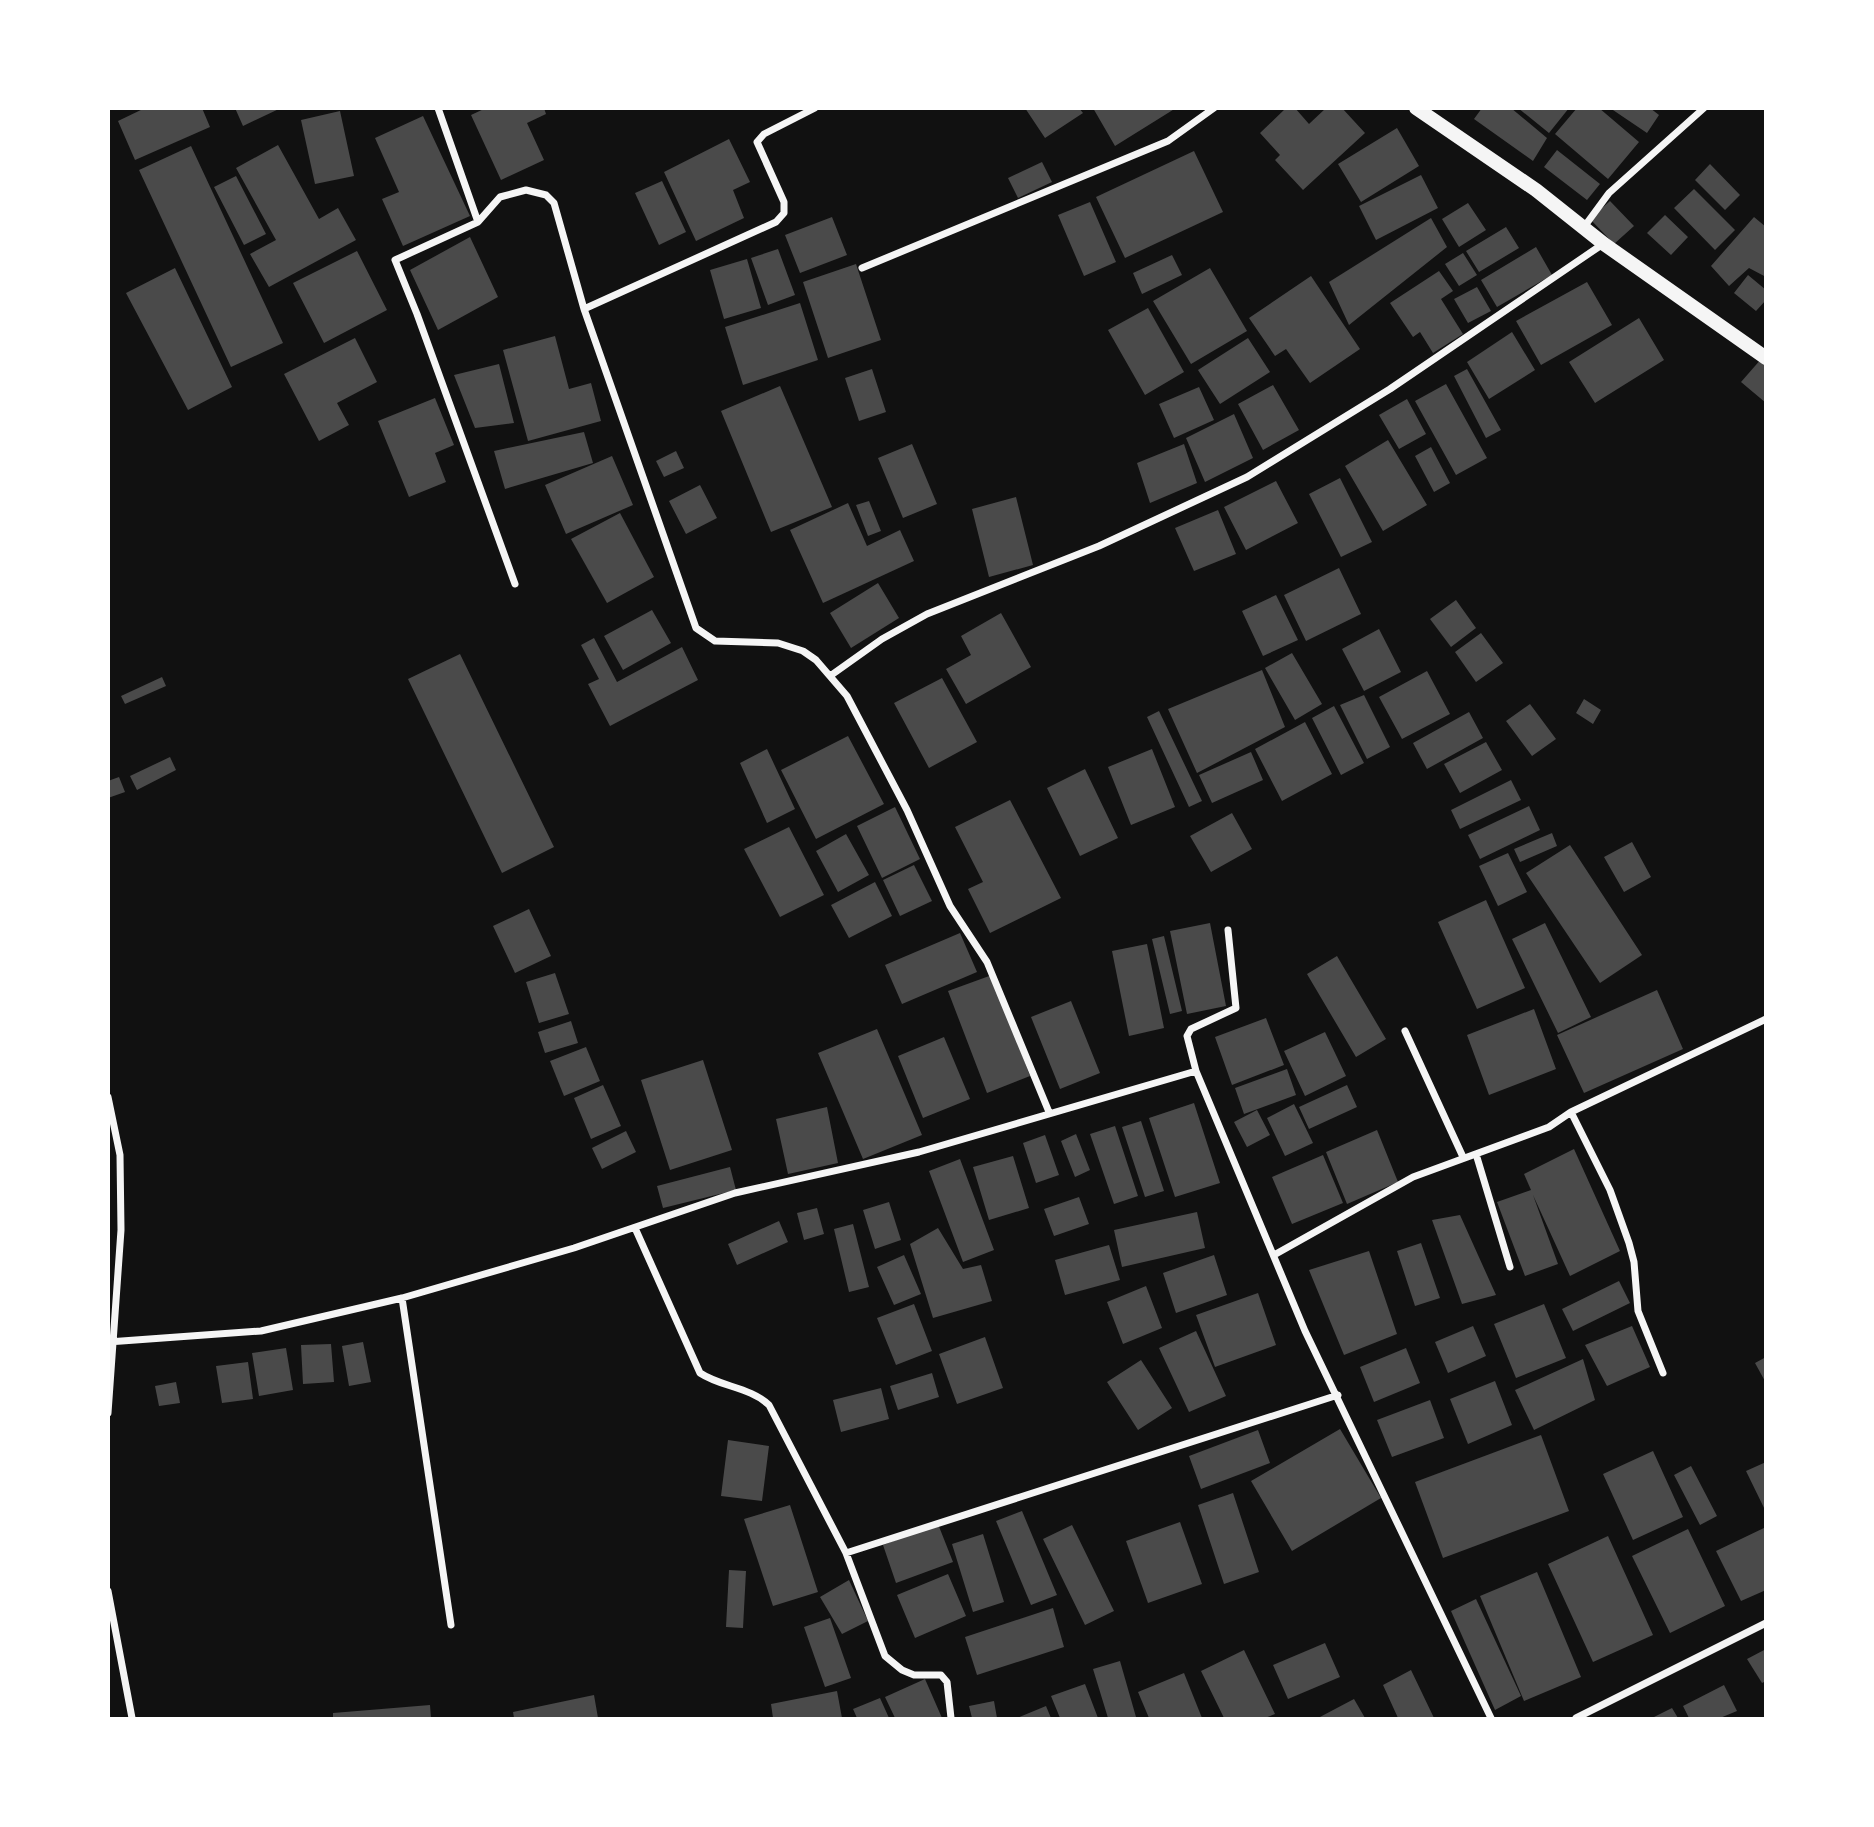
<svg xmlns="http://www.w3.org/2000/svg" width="1874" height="1827" font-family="'Varela Round',sans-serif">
<rect width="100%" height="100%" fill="#111"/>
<path fill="#4a4a4a" d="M145 108H202L210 127 135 160 118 121Z
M235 108H281L243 126Z
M486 108H544L546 114 527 123 544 160 501 180 471 115Z
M1025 108H1079L1083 113 1045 138Z
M1093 108H1176L1115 146Z
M1286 108H1295L1309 124 1326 108H1342L1365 133 1303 190 1275 160 1280 155 1260 133Z
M1482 108H1511L1547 138 1533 161 1474 119Z
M1518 108H1569L1549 133Z
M1577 108H1599L1639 142 1608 179 1555 134Z
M1610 108H1650L1659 115 1647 133Z
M340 111 354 176 315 184 301 120Z
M423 116 470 216 403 246 382 199 399 192 375 138Z
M1397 128 1419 166 1361 202 1338 164Z
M729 139 750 182 733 190 744 218 696 241 664 172Z
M278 145 319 219 338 208 356 240 269 287 250 254 276 240 236 168Z
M191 146 283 343 231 367 139 170Z
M1557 150 1600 184 1587 200 1544 167Z
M1194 151 1223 212 1125 258 1096 197Z
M1042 162 1052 182 1018 198 1008 178Z
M1710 164 1740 195 1725 210 1695 180Z
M1421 175 1438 208 1376 240 1359 206Z
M236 176 266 234 244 245 214 187Z
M662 181 686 232 659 245 635 193Z
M1694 189 1735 230 1715 250 1674 208Z
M1610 201 1634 226 1614 244 1590 219Z
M1090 202 1116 262 1084 276 1058 215Z
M1468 203 1486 230 1459 247 1442 219Z
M1665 215 1688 237 1671 255 1647 233Z
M832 217 847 255 800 273 785 235Z
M1754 217 1766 227V277L1749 268 1729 286 1711 266Z
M1431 218 1447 247 1349 325 1329 282Z
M1506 227 1519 248 1479 272 1466 251Z
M470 237 498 297 438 330 410 270Z
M1536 247 1552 275 1497 307 1481 280Z
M778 249 795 295 768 305 751 258Z
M357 251 387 310 324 343 293 283Z
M1463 253 1477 275 1459 286 1445 264Z
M1172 255 1182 275 1142 294 1133 273Z
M747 259 761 308 724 319 710 270Z
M856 264 881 340 828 358 803 282Z
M175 268 232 387 188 410 126 293Z
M1210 268 1247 331 1191 364 1153 301Z
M1439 271 1453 291 1441 299 1463 334 1433 353 1420 332 1413 337 1390 303Z
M1748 275 1766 290V300L1756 311 1734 293Z
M1311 276 1360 349 1310 383 1286 349 1275 356 1249 318Z
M1587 282 1612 325 1541 365 1516 321Z
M1477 287 1491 311 1468 323 1454 299Z
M800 303 818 360 743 385 725 327Z
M1148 308 1184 372 1145 395 1108 330Z
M1639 318 1664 360 1595 403 1569 362Z
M1512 332 1535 370 1489 399 1467 362Z
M555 336 569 389 591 383 601 421 528 441 503 350Z
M355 338 377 382 337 403 349 425 319 441 284 374Z
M1248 338 1270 372 1220 404 1198 370Z
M1762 358 1766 362V403L1741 382Z
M499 364 514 423 475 428 454 375Z
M872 369 886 412 859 421 845 378Z
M1467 369 1501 430 1486 438 1454 376Z
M1446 384 1487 458 1456 475 1415 401Z
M1273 385 1299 430 1263 450 1238 404Z
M780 386 832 507 771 532 721 411Z
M1199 387 1214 420 1174 438 1159 404Z
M435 398 454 445 435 453 446 482 409 497 378 421Z
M1407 399 1426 434 1399 449 1379 415Z
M1234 414 1253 458 1205 482 1186 438Z
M584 432 593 463 505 489 494 451Z
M1388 440 1427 505 1383 531 1345 466Z
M912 444 937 504 903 518 878 458Z
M1184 444 1197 483 1150 503 1137 463Z
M1431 447 1450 483 1434 492 1415 456Z
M676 451 684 468 664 477 656 461Z
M612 456 633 505 566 534 545 485Z
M1340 478 1372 542 1341 557 1309 494Z
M1276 481 1298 523 1246 550 1224 507Z
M700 485 717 518 686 534 669 501Z
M1016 497 1033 565 989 577 972 509Z
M869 501 881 531 868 536 856 505Z
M848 503 867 546 900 530 914 561 823 603 790 530Z
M1218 510 1236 554 1194 571 1175 528Z
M620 513 654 577 607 603 571 539Z
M1339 568 1361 614 1306 641 1284 595Z
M878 583 899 618 851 648 830 613Z
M1276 595 1298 640 1263 656 1242 611Z
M1456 600 1476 628 1451 647 1430 619Z
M652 610 671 643 623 670 604 636Z
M1001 613 1031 667 966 704 946 669 971 655 961 636Z
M1379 629 1401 672 1364 691 1342 649Z
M1481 633 1503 663 1476 682 1455 652Z
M594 638 617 682 682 647 698 680 610 726 588 684 599 679 581 645Z
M1292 653 1322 704 1295 720 1265 668Z
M460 654 554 847 502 873 408 679Z
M1262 670 1285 727 1197 773 1168 709Z
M1427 671 1450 714 1402 739 1379 697Z
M162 677 166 686 125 704 121 696Z
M942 678 977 742 929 768 894 703Z
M1364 695 1390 747 1367 759 1340 705Z
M1584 699 1601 710 1593 724 1576 713Z
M1530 704 1556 739 1532 756 1506 721Z
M1334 706 1364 763 1341 775 1312 718Z
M1159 711 1202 801 1189 807 1147 717Z
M1469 712 1483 738 1427 769 1413 743Z
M1305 722 1332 774 1282 801 1255 749Z
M848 736 884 804 816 839 781 770Z
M1486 742 1502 770 1460 793 1444 764Z
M767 749 795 809 767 823 740 763Z
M1152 749 1175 807 1131 825 1108 767Z
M1251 752 1263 780 1212 803 1199 775Z
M170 757 176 770 137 790 130 776Z
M1085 769 1118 838 1080 856 1047 788Z
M119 777 125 792 108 798V781Z
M1511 780 1521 800 1460 829 1451 810Z
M1010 800 1061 898 990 933 968 889 983 882 955 827Z
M1529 806 1540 830 1480 859 1468 835Z
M895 807 920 859 882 878 857 826Z
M1232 813 1252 849 1211 872 1190 836Z
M789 827 824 895 780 917 744 849Z
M1552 833 1557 846 1520 862 1514 849Z
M846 834 869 875 838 892 816 851Z
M1632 842 1651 877 1624 892 1604 857Z
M1570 845 1642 955 1600 983 1526 873Z
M1508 853 1527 892 1498 906 1479 866Z
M914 865 932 901 900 916 883 880Z
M875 882 892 916 849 938 831 905Z
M1486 900 1525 988 1477 1009 1438 922Z
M529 909 551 956 515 973 493 926Z
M1210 923 1226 1006 1187 1014 1170 931Z
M1545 923 1591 1017 1558 1033 1512 939Z
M960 933 977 972 902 1004 885 965Z
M1164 936 1182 1011 1170 1014 1152 939Z
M1147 944 1164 1028 1129 1036 1112 951Z
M1337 956 1386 1039 1356 1057 1307 974Z
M555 973 569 1014 539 1023 526 982Z
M992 975 1030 1076 987 1093 948 991Z
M1657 990 1683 1049 1584 1093 1557 1035Z
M1071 1001 1100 1073 1060 1089 1031 1017Z
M1534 1009 1556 1069 1489 1095 1467 1035Z
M1266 1018 1284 1065 1232 1085 1215 1037Z
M571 1021 578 1043 545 1053 538 1032Z
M877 1029 922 1135 863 1159 818 1053Z
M1325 1032 1346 1076 1305 1096 1284 1051Z
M944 1037 970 1099 923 1118 898 1056Z
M586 1047 600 1081 564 1096 550 1061Z
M703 1060 732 1150 670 1170 641 1080Z
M1287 1069 1296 1095 1244 1114 1235 1088Z
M603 1085 621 1126 591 1139 574 1098Z
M1347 1085 1357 1107 1309 1129 1299 1107Z
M1194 1103 1220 1183 1175 1197 1149 1118Z
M1294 1104 1313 1143 1285 1156 1267 1118Z
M827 1107 838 1163 788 1174 776 1119Z
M1257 1110 1270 1135 1247 1147 1234 1122Z
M1141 1121 1164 1191 1145 1197 1122 1127Z
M1115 1126 1138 1196 1114 1204 1090 1134Z
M1377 1130 1398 1182 1347 1204 1326 1152Z
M626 1131 636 1152 602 1169 592 1148Z
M1076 1134 1090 1170 1075 1177 1061 1141Z
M1045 1135 1059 1175 1036 1183 1023 1143Z
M1574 1149 1620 1251 1570 1276 1533 1195 1558 1264 1525 1276 1497 1202 1531 1190 1524 1174Z
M1323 1155 1343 1203 1292 1224 1272 1177Z
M1013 1156 1029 1208 989 1220 973 1167Z
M960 1159 994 1250 963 1262 929 1171Z
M730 1167 736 1190 663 1208 657 1186Z
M1079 1197 1089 1224 1054 1236 1044 1209Z
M889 1202 901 1240 875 1249 863 1210Z
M817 1208 824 1234 804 1240 797 1213Z
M1197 1212 1205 1248 1122 1267 1114 1230Z
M1460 1215 1496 1295 1462 1304 1432 1220Z
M779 1221 788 1242 737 1265 728 1244Z
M853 1224 869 1287 849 1292 834 1229Z
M938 1228 963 1269 981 1265 992 1301 933 1318 910 1244Z
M1421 1243 1440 1298 1415 1306 1397 1251Z
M1109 1245 1120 1280 1065 1295 1055 1260Z
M1369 1251 1397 1334 1344 1355 1309 1270Z
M904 1255 921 1294 894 1305 877 1267Z
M1214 1255 1227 1295 1176 1313 1163 1273Z
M1619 1281 1630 1303 1573 1331 1562 1309Z
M1146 1286 1162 1328 1123 1344 1107 1302Z
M1258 1293 1276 1345 1215 1367 1196 1315Z
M914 1304 932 1351 896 1365 877 1318Z
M1544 1304 1566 1358 1516 1378 1494 1324Z
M1473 1326 1486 1356 1448 1373 1435 1342Z
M1632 1326 1650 1367 1607 1386 1585 1345Z
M1196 1331 1226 1396 1189 1412 1159 1348Z
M985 1337 1003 1388 957 1404 939 1354Z
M363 1342 371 1382 349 1386 342 1346Z
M331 1344 334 1382 303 1384 301 1345Z
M286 1348 293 1390 259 1396 252 1353Z
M1406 1348 1420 1383 1374 1402 1360 1367Z
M1766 1357V1383L1755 1363Z
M1583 1359 1595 1400 1534 1430 1515 1390Z
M1141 1360 1172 1408 1138 1430 1107 1382Z
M248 1362 253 1399 222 1403 216 1366Z
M932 1373 939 1397 898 1410 890 1386Z
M1495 1381 1512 1425 1468 1444 1450 1399Z
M176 1382 180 1403 159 1406 155 1386Z
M881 1388 889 1419 841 1432 833 1400Z
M1430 1400 1444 1438 1392 1457 1377 1420Z
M1340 1429 1381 1498 1292 1551 1251 1481Z
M1258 1430 1270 1463 1201 1489 1189 1456Z
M1541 1435 1569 1511 1443 1558 1415 1482Z
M728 1440 769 1446 762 1501 721 1496Z
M1653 1451 1683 1517 1633 1540 1603 1474Z
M1766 1462V1512L1746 1471Z
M1691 1466 1717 1516 1700 1525 1674 1475Z
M1233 1493 1259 1572 1224 1584 1198 1505Z
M790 1505 818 1592 773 1606 744 1519Z
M1022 1511 1057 1595 1031 1605 996 1521Z
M1180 1522 1202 1584 1148 1603 1126 1541Z
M938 1524 953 1562 896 1583 883 1545Z
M1072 1525 1114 1611 1085 1625 1043 1539Z
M1766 1527V1590L1741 1601 1716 1551Z
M1688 1529 1725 1606 1670 1633 1632 1556Z
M983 1534 1004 1602 973 1612 952 1544Z
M1608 1536 1653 1635 1593 1662 1548 1564Z
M729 1570 746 1571 743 1628 726 1627Z
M1537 1572 1581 1677 1524 1701 1480 1596Z
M948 1574 966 1616 915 1638 897 1595Z
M849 1580 868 1621 842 1634 820 1597Z
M1476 1599 1521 1696 1495 1710 1451 1611Z
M1053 1608 1064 1647 977 1675 965 1637Z
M830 1618 851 1678 825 1687 804 1627Z
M1325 1643 1340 1677 1288 1699 1273 1665Z
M1766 1649V1681L1762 1683 1747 1659Z
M1244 1650 1275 1714 1265 1718H1224L1201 1671Z
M1120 1661 1136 1717 1108 1718 1093 1669Z
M1411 1670 1434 1718H1398L1383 1685Z
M1184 1673 1202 1718H1149L1138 1692Z
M925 1679 942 1718H895L885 1697Z
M1085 1684 1098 1718H1060L1051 1696Z
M1724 1685 1737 1711 1720 1718H1689L1683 1706Z
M837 1691 842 1718H773L771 1704Z
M594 1695 598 1718H514L513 1712Z
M880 1698 889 1718H857L853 1709Z
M1354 1699 1365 1718H1318Z
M994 1701 997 1718H972L969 1706Z
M430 1705 431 1718H333V1713Z
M1046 1706 1051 1718H1017Z
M1672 1708 1678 1718H1652Z"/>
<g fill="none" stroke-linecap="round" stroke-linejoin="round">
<path stroke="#f5f5f5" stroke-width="7" d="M438 108 478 222 500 197 526 190 546 195 554 203 584 309 776 222 784 213V202L757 142 764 134 815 108
M478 222 395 260 417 314 515 584
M1584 227 1609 193 1704 108
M862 268 1168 141 1214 108
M584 309 696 628 715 641 778 643 803 651 816 660 847 696 907 810 950 906 987 962 1049 1112
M830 676 882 639 927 614 1099 546 1247 477 1390 389 1603 244
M1405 1031 1463 1157
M1196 1071 1187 1036 1191 1029 1236 1008 1228 930
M108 1097 120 1155 121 1230 108 1413
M1571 1112 1610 1190 1629 1243 1634 1262 1638 1311 1663 1373
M1476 1154 1510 1267
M635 1228 700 1373C721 1387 750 1387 769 1405L846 1553 885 1656 902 1670 914 1675H941L947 1682 951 1718
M1274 1255 1413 1177 1549 1127 1571 1112 1766 1019
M402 1298 451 1625
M108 1342 261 1331 402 1298 574 1248 735 1193 919 1152 1196 1071 1305 1331 1491 1718
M846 1553 1338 1395
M108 1591 132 1718
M1576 1718 1766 1623"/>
<path stroke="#f5f5f5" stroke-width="14" d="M1416 108 1536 190 1604 244 1766 358"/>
</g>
<rect width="1874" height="1827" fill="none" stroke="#ffffff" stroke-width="220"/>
</svg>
